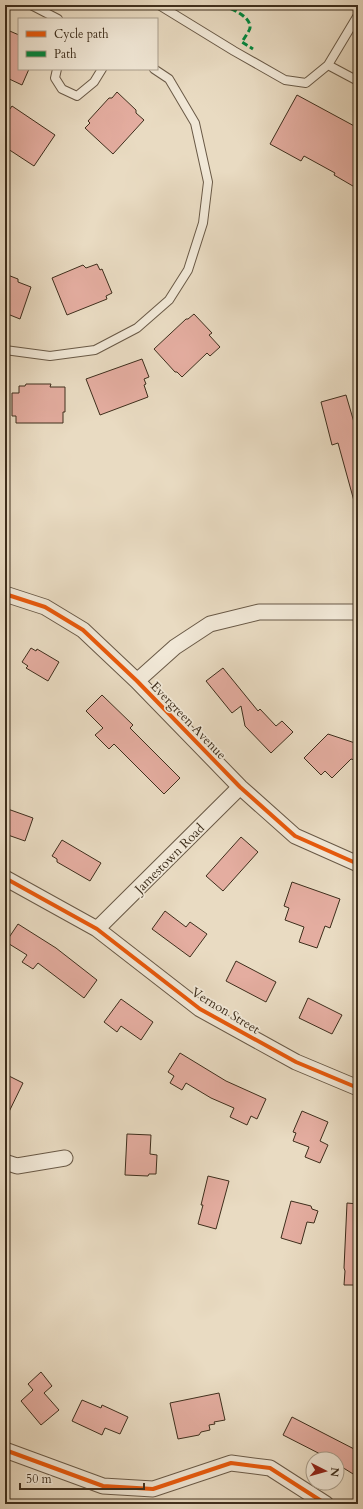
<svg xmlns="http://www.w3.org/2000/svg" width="363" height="1509" font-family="Cardo,serif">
<rect width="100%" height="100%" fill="#e9dbc2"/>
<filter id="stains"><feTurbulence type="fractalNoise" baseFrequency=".005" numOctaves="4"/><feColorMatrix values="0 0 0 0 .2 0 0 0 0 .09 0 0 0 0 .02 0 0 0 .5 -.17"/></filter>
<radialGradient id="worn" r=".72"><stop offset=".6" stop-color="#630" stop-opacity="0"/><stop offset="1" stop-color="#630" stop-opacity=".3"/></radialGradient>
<path fill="#e4ada0" stroke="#3e2e1c" d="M5 29 19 35V69H29L22 85 5 77Z
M117 92 136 110V113L144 120 113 154 85 128 90 123 88 121 109 98H112Z
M297 95 358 128V189L334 175 335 173 304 156 301 161 270 144Z
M12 106 55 135 34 166 5 147V116Z
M97 264 100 270 102 269 112 293 106 296 107 299 67 315 52 278 83 265 86 268Z
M5 274 18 279V282L31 287 20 319 5 313Z
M194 314 212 333 209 335 220 347 210 356 207 353 182 377 177 372H175L154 349 186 319H188Z
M142 359 149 377 144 379 146 384 144 385 148 397 100 415 86 379Z
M26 384H51L50 387H65V412H63V423H16V416H12V393H19V386H25Z
M346 395 358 436V500L354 501 338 443 332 445 321 402Z
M31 648 36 651 37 649 59 662 48 681 26 668 28 666 22 662Z
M223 668 258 711 260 709 276 726 282 721 293 732 271 753 245 726 241 706 232 713 206 681Z
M102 695 133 725 130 728 180 778 164 794 114 744 109 749 95 735 103 728 86 711Z
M328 734 358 744V761L351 759 332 778 325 771 321 775 304 758Z
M5 808 33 818 25 841 5 834Z
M241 837 258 852 223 891 206 876Z
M62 840 101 863 90 881 57 862V859L52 856Z
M292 882 340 899 330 928 325 926 317 948 299 942 304 927 285 920 289 908 284 906Z
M165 911 186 927 190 922 207 934 190 957 152 929Z
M18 924 56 948 97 980 84 998 38 963 33 969 22 962 27 955 6 942Z
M236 961 276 982 266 1002 226 981Z
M308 998 342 1015 332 1034 299 1018Z
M121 999 153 1022 141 1040 121 1026 117 1032 104 1022Z
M180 1053 226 1081 266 1099 257 1119 251 1116 247 1125 230 1117 234 1108 211 1098 186 1083 182 1090 170 1083 174 1076 168 1072Z
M5 1074 23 1083 5 1120Z
M302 1111 328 1122 320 1141 328 1145 320 1163 305 1157 309 1147 293 1141 296 1133 293 1132Z
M127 1134 151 1135 150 1154 157 1155 156 1174H149L148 1176 125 1175Z
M208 1176 229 1181 216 1229 198 1224 203 1205H201Z
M291 1201 311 1206 312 1209 318 1211 314 1223 307 1222 301 1244 281 1238Z
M347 1203 358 1204V1285H344L345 1271 344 1268Z
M41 1372 52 1386 44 1393 59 1410 41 1425 21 1401 33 1390 28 1384Z
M219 1393 225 1420 214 1422 215 1424 209 1425 210 1430 201 1432 199 1435 178 1439 170 1403Z
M82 1400 101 1408 102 1405 128 1417 120 1434 105 1428 102 1435 72 1421Z
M292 1417 358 1451V1477L337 1464V1459H330L283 1435Z"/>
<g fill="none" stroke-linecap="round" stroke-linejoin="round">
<g stroke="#695946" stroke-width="10">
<path id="lane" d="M31 5 58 19
M159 5 234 51 285 80 306 83 328 65 358 81
M328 65 358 15
M57 69 55 78 62 89 77 96 94 82 102 69
M5 350 50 356 95 350 137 328 169 300 188 270 203 223 208 182 195 123 169 79 154 69"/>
</g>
<g stroke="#695946" stroke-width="17">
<path id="street" d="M5 594 45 607 83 630 137 681 240 787 295 836 358 864
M137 681 175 647 210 624 259 612H358
M5 878 97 929 200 1009 296 1062 358 1088
M97 929 240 787
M5 1162 17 1166 65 1158
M5 1450 103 1486 153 1489 231 1463 270 1468 326 1504"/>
</g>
<use href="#lane" stroke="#f1e8d7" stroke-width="8"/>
<use href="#street" stroke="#f1e8d7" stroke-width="15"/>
<path stroke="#00873e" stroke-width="3" stroke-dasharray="6 3" stroke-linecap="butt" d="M223 5C231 9 251 16 250 28 249 32 244 38 242 42L253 49"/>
<g stroke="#f1e8d7" stroke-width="6">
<path id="cycleway" d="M5 594 45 607 83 630 137 681 240 787 295 836 358 864
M5 878 97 929 200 1009 296 1062 358 1088
M5 1450 103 1486 153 1489 231 1463 270 1468 326 1504"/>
</g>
<use href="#cycleway" stroke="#e8590c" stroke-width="4"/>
</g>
<g text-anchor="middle" stroke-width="3.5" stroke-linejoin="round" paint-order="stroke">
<g font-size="13" fill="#3e2e1c" stroke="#f1e8d7">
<text transform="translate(189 720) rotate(46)" y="5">Evergreen Avenue</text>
<text transform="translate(169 858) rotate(-45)" y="5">Jamestown Road</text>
<text transform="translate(226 1010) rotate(31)" y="5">Vernon Street</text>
</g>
</g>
<rect width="363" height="1509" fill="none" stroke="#e9dbc2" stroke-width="20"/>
<rect x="6" y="6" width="351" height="1497" fill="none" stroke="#3e2e1c" stroke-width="2"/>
<rect x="10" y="10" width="343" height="1489" fill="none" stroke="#3e2e1c"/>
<rect x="18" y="18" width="140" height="52" fill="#f1e8d7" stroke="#a99e8c"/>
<rect x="26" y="31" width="20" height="6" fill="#e8590c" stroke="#a99e8c"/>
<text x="54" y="38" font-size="12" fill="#3e2e1c">Cycle path</text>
<rect x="26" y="51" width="20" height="6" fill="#00873e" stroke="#a99e8c"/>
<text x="54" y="58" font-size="12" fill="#3e2e1c">Path</text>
<g transform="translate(325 1471) rotate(96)"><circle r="19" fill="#f1e8d7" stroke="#a99e8c"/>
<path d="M0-3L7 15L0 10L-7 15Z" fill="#8f2418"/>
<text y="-6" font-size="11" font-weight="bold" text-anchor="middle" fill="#3e2e1c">N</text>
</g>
<path d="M20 1483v6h124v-6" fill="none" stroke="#3e2e1c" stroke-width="2"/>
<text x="26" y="1483" font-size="12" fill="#3e2e1c" stroke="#f1e8d7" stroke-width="3" paint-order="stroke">50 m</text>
<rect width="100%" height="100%" filter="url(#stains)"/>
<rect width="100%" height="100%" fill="url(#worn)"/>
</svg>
